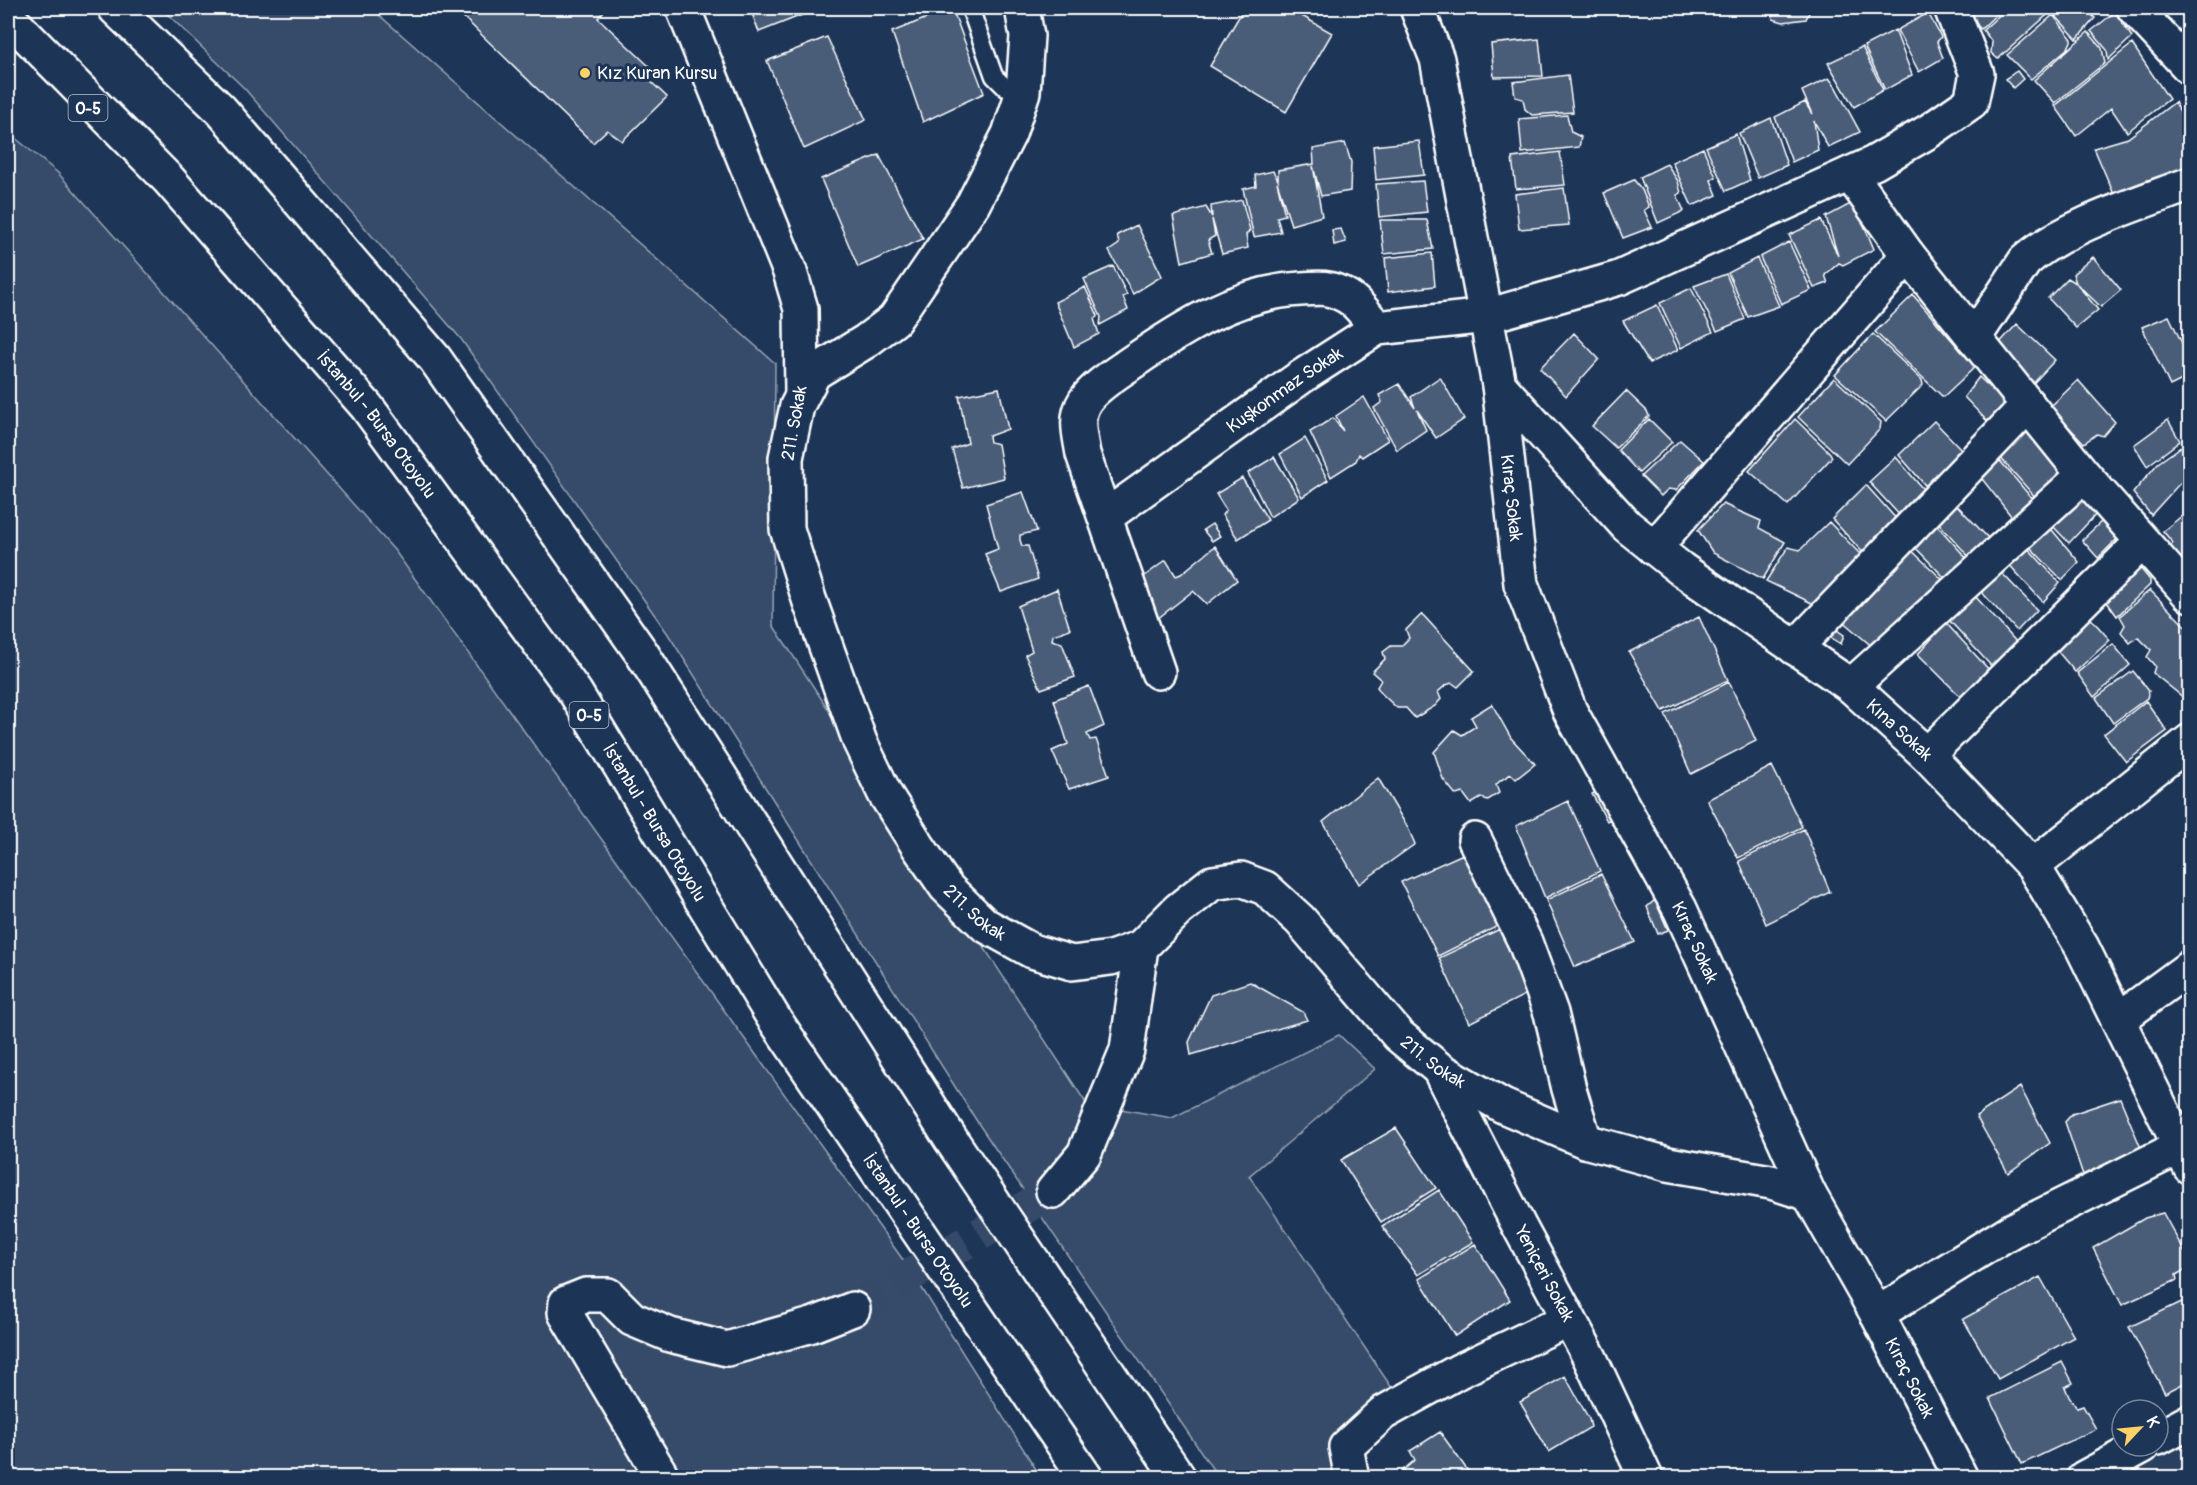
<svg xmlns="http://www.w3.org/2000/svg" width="2197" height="1485" font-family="Pangolin,sans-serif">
<rect width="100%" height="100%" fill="#1d3557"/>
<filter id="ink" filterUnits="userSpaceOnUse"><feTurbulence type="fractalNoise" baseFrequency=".0167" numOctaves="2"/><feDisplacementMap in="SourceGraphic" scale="12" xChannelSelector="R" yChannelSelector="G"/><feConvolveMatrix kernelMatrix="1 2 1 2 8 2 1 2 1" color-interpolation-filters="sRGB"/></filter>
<g filter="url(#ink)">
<path fill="#2a4161" d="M2189 1441V1477H2125Z"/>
<path fill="#364b69" stroke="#9aa5b4" stroke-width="1.5" d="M161 8H371L775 363 773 625 1086 1103 1172 1118 1339 1035 1375 1069 1249 1176 1396 1394 1349 1477H1218L978 1123 668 634 461 339 244 88Z
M8 132 58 173 395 551 911 1271 1041 1477H8Z"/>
<path fill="#4a5d79" stroke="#fff" stroke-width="1.5" d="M454 8H599L604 11 598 18 649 66V80L667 97 622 141 607 130 593 143Z
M750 8H820L759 32Z
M952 8 984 93 923 122 892 32Z
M1244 8H1288L1332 33 1286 112 1210 66Z
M1759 8H1811L1806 19 1783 22 1773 19 1771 11Z
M1959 8H2003L1981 29Z
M2007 8H2055L1998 59 1991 53 1992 42 1983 30Z
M2059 8H2085L2095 18 2077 39 2053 13Z
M2115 12 2132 37 2108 60 2107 50 2091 31Z
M1928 13 1941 37 1937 42 1943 58 1919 72 1897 30Z
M2053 15 2072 39 2068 48 2031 79 2007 55Z
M1895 30 1912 75 1885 90 1864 46Z
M2088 32 2102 48 2105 63 2055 103 2034 80Z
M827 37 866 120 804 149 767 61Z
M1539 39 1543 76 1494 77 1491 44Z
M2132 44 2169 99 2127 132 2111 108 2076 136 2055 106Z
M1862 47 1883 90 1854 107 1828 63Z
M2017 71 2023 79 2013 88 2005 79Z
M1568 75 1573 112 1532 115 1525 109 1523 99 1515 97 1513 82Z
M1829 78 1835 86 1860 132 1828 147 1814 121 1818 150 1792 162 1775 117 1805 102 1812 114 1802 91Z
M2175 102 2190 131V165L2116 199 2094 148 2128 138Z
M1567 115 1571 132 1581 137 1579 147 1522 153 1519 119Z
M1771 118 1787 165 1758 178 1739 133Z
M1736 134 1750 180 1726 191 1706 147Z
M1419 141 1424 175 1376 180 1373 146Z
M1345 143 1351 162 1350 191 1321 196 1313 166 1322 216 1291 225 1277 182 1285 215 1277 217 1281 232 1254 237 1243 189 1256 186 1255 175 1273 171 1278 180V170L1314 164 1313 149Z
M1703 148 1716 177 1711 180 1717 195 1692 206 1672 162Z
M1560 152 1565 185 1516 189 1512 158Z
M879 155 923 239 858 267 821 179Z
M1667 164 1678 181 1681 193 1677 195 1684 211 1658 223 1640 177Z
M1634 180 1642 190 1649 207 1644 210 1652 227 1623 238 1604 193Z
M1423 181 1427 212 1379 217 1376 184Z
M1564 188 1569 225 1519 229 1515 194Z
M1242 200 1250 230 1246 235 1248 248 1222 254 1212 219 1215 236 1208 240 1212 253 1182 262 1173 216 1206 207 1212 217 1211 206Z
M1854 202 1874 249 1843 265 1839 263 1825 275 1828 283 1814 288 1789 235 1821 220 1838 256 1826 217Z
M1380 220H1427L1433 249 1384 254Z
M1137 225 1162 276 1133 294 1109 251 1119 244 1117 235Z
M1341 229 1346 242 1334 245 1332 230Z
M1789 242 1811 290 1781 304 1760 257Z
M1432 253 1435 286 1388 292 1385 258Z
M2093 257 2121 290 2101 307 2077 284 2098 310 2076 328 2048 298 2068 278 2076 283 2073 274Z
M1757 258 1779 306 1748 317 1728 273Z
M1113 266 1127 295 1123 297 1128 310 1100 325 1101 317 1084 279Z
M1726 274 1745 319 1717 331 1694 286Z
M1085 287 1098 316 1094 319 1099 334 1074 347 1055 302Z
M1691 288 1713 332 1681 348 1660 303Z
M1913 295 1975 367 1943 397 1875 332Z
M1657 305 1678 350 1649 363 1623 321Z
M2169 316 2190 360V376L2170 386 2142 327Z
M2017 324 2055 360 2029 388 1993 350Z
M1574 333 1599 359 1566 396 1540 368Z
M1873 334 1922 380 1923 385 1886 421 1835 375Z
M1440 377 1464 419 1436 438 1417 410 1426 430 1397 450 1374 408 1382 402 1379 395 1399 384 1415 408 1411 397Z
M1979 377 2007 404 1988 422 1964 397Z
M1834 378 1881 422 1880 429 1847 464 1798 417Z
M2078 380 2115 422 2103 436 2097 434 2084 443 2050 407Z
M999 388 1008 429 989 436 990 442 998 444 1004 478 963 488 952 449 968 443 959 396Z
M1626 391 1647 411 1649 416 1616 448 1592 426Z
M1364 397 1388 440 1362 457 1359 454 1356 461 1331 477 1310 432 1333 418 1343 431 1336 416Z
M1649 419 1672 442 1639 473 1618 450Z
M1795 419 1830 453 1832 457 1788 505 1749 471Z
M2168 420 2180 441 2147 466 2134 445Z
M1934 421 1964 452 1931 492 1899 455Z
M2029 430 2065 475 2036 498 1998 455Z
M1305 438 1328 480 1302 497 1280 454Z
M1680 440 1704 461 1676 490 1668 489 1661 496 1641 476Z
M2182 446 2190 460V478L2180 483 2151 515 2133 493 2158 463Z
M1995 455 2035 502 2015 521 1975 470Z
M1274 457 1299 498 1270 517 1248 473Z
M1896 457 1927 494 1903 519 1869 482Z
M1242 478 1268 520 1238 539 1222 515 1226 510 1216 494Z
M1866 485 1899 522 1865 555 1832 519Z
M1023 492 1037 531 1020 535V540L1022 546H1028L1038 579 1001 592 985 554 998 549 986 504Z
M2082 492 2100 510 2069 543 2049 522Z
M1952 500 1991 541 1972 560 1934 518Z
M1723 504 1761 521 1759 528 1785 542 1763 579 1713 553 1698 530Z
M2183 515 2190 523V566L2176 555 2169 547 2173 543 2163 531Z
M2104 519 2120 536 2098 558 2082 540Z
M1933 521 1970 562 1968 568 1959 565 1947 580 1910 542Z
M1829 522 1861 555 1862 560 1816 605 1766 581 1788 547 1800 550Z
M1212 524 1220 536 1212 541 1203 530Z
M2047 524 2079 562 2062 580 2026 543Z
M1906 545 1944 581 1881 654 1841 620Z
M2025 545 2060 583 2043 602 2006 561Z
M1215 546 1237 580 1207 604 1193 591 1157 619 1133 585 1166 560 1176 576 1181 574Z
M2136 563 2150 580V585L2117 616 2102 595Z
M1998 569 2037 610 2017 631 1977 587Z
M1057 589 1070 629 1053 635 1052 640 1062 643 1075 677 1041 689 1025 655 1032 651 1018 606Z
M2150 590 2190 631V693L2184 698 2153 673 2155 666 2147 657 2151 650 2138 637 2130 643 2121 632 2125 625 2120 616Z
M1975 596 2019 645 1994 669 1949 620Z
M2085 612 2110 640 2075 672 2054 647Z
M1422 614 1474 671 1458 687 1452 683 1446 685 1438 692 1441 699 1435 706 1415 718 1406 708H1397L1381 693 1377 687 1381 680 1372 672 1385 659 1383 652 1391 646H1401L1409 638 1406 630Z
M1699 617 1728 680 1663 711 1629 652Z
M1946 623 1991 672 1962 698 1918 654Z
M1834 628 1844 635 1841 644 1828 636Z
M2113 644 2130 665 2094 697 2077 673Z
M2133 671 2149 691 2147 698 2113 723 2096 698Z
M1729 682 1756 741 1691 774 1665 714Z
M1089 686 1104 726 1087 734 1090 740 1096 739 1109 776 1069 789 1052 751 1068 744 1054 700Z
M2146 701 2167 731 2126 762 2104 734Z
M1492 704 1511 738 1535 764 1516 779 1511 774 1501 780 1496 785 1499 793 1488 800 1481 798 1471 804 1463 793 1456 795 1443 779 1434 752 1454 730 1462 735 1476 726 1471 717Z
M1772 766 1802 827 1738 858 1707 800Z
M1378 778 1408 828 1415 844 1359 884 1323 822Z
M1604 788 1614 817 1607 821 1592 794Z
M1568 801 1600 871 1545 898 1516 826Z
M1804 829 1830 892 1766 924 1739 861Z
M1463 854 1498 926 1438 956 1401 882Z
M1601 874 1635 942 1575 967 1546 900Z
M1655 900 1668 930 1658 934 1647 907Z
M1500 929 1529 993 1469 1023 1439 958Z
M1250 982 1303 1012 1307 1020 1191 1055 1189 1042 1211 995Z
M2020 1087 2050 1143 2008 1173 1976 1116Z
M2120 1098 2141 1148 2083 1175 2065 1122 2072 1114Z
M1396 1128 1436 1188 1381 1222 1341 1160Z
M1439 1190 1473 1242 1418 1275 1382 1226Z
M2163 1213 2190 1262V1267L2176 1275 2177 1280 2122 1305 2093 1248 2145 1218Z
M1475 1244 1510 1300 1455 1336 1419 1279Z
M2040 1277 2074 1337 1998 1379 1963 1319Z
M2190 1298V1380L2165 1393 2129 1327Z
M2062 1362 2073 1383 2065 1387 2069 1397 2077 1408 2083 1406 2096 1429 2022 1464 1990 1398Z
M1565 1376 1589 1419 1591 1427 1549 1452 1520 1402Z
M1440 1432 1473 1478H1405L1401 1472 1415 1460 1410 1451Z"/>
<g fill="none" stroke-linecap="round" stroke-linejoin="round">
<path stroke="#344968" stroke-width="33" stroke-dasharray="33 16" stroke-linecap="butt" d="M853 1309 1053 1191"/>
<g stroke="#fff" stroke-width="21">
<path id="lane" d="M970 8 994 76 1006 88 1023 92"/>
</g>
<g stroke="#fff" stroke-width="38">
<g id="street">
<path d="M683 8 790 272 801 309 802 395"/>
<path id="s1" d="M1022 8 1027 36 1023 92 1009 134 973 204 894 320 866 341 814 373 797 406 786 458 787 529 809 599 860 742 885 794 918 846 946 887 985 925 1032 951 1072 963 1111 958 1141 947 1178 910 1212 883 1241 879 1265 888 1300 920 1398 1035 1439 1069 1503 1106 1585 1141 1668 1164 1771 1182 1809 1194"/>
<path id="s2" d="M1417 8 1437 59 1499 385 1521 584 1570 711 1680 909 1809 1194 1877 1314 1961 1478"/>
<path d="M2134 8 2190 68"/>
<path d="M1850 174 1908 255 2084 475 2190 595"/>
<path d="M1974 338 2025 261C2066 225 2138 204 2190 184"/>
<path id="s3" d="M1499 385 1627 526 1681 569 1851 686 1927 755 2033 866 2082 947 2190 1167"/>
<path id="s4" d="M1105 517 1301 377 1377 328 1487 316 1619 278 1874 163 1929 131 1971 102 1977 74 1951 8"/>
<path d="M1654 548 1908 255"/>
<path d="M1795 648 2028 405"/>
<path d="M1158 672 1083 454C1080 435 1074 418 1085 401 1094 387 1117 373 1131 363 1182 328 1237 292 1301 289 1310 289 1320 287 1328 289 1354 295 1361 309 1377 328"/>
<path d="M1851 686 2084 475"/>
<path d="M1927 755 2141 543"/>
<path d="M1475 840 1525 942 1551 1013 1569 1089 1585 1141"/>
<path d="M2033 866 2190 741"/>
<path d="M2118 1020 2190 967"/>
<path id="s5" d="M1439 1069 1519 1226 1590 1358 1646 1478"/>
<path d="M1053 1191 1084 1154 1127 1050 1141 947"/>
<path d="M1877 1314 2011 1231 2180 1147"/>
<path d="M2158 1438 2190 1421"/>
<path d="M663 1478 565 1313 566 1303 586 1295H608L632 1319 670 1335 727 1349 812 1325 853 1309"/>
<path d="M1352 1478 1346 1447 1383 1413 1459 1371 1569 1319"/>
<path d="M2084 1478 2143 1446"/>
</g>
</g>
<g stroke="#fff" stroke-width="38">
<g id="highway">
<path d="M115 8 221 110 435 359 641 652 952 1141 1179 1478"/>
<path id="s6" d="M8 17 169 180 367 407 575 692 773 1017 1086 1478"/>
</g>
</g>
<use href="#lane" stroke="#1d3557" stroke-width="16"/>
<use href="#street" stroke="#1d3557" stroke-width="33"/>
<use href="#highway" stroke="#1d3557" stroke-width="33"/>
</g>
</g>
<circle fill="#ffd166" stroke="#1d3557" stroke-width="2" cx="585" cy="73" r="6"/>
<g text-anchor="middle" stroke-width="6" stroke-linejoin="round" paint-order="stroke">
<g fill="#1d3557" stroke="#bbc2cd" stroke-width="1.5">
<rect x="68.5" y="95" width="39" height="26" rx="4.5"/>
<rect x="569.5" y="702" width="39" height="26" rx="4.5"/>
</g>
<g font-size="16" font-weight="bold" fill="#fff">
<text x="88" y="114">O-5</text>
<text x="589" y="721">O-5</text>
</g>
<g font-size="18" fill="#fff" stroke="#1d3557" text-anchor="start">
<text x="597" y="79">Kız Kuran Kursu</text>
</g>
<g font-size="18" fill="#fff" stroke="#1d3557">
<text dy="6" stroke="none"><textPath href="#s4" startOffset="220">Kuşkonmaz Sokak</textPath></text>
<text transform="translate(794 423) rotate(-80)" y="6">211. Sokak</text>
<text dy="6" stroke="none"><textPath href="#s6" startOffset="550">İstanbul - Bursa Otoyolu</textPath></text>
<text dy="6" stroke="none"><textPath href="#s2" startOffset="500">Kıraç Sokak</textPath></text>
<text dy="6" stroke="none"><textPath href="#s3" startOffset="531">Kına Sokak</textPath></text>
<text dy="6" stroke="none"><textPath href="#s6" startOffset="1036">İstanbul - Bursa Otoyolu</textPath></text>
<text dy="6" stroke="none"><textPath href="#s1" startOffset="1038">211. Sokak</textPath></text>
<text dy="6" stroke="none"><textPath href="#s2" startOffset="986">Kıraç Sokak</textPath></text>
<text dy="6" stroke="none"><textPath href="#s1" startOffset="1614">211. Sokak</textPath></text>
<text dy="6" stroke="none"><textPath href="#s6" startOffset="1522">İstanbul - Bursa Otoyolu</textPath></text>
<text dy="6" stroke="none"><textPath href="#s5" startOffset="230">Yeniçeri Sokak</textPath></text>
<text dy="6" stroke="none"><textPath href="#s2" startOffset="1472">Kıraç Sokak</textPath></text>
</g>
</g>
<rect width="2197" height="1485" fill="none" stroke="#1d3557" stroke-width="30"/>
<rect x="15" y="15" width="2167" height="1455" fill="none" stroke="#fff" stroke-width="2" filter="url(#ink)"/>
<g transform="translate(2140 1428) rotate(64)"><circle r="28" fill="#1d3557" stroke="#77869a" stroke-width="1.5"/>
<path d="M0-4.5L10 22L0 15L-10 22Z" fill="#ffd166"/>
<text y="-9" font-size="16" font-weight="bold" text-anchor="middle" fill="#ffffff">K</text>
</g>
</svg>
